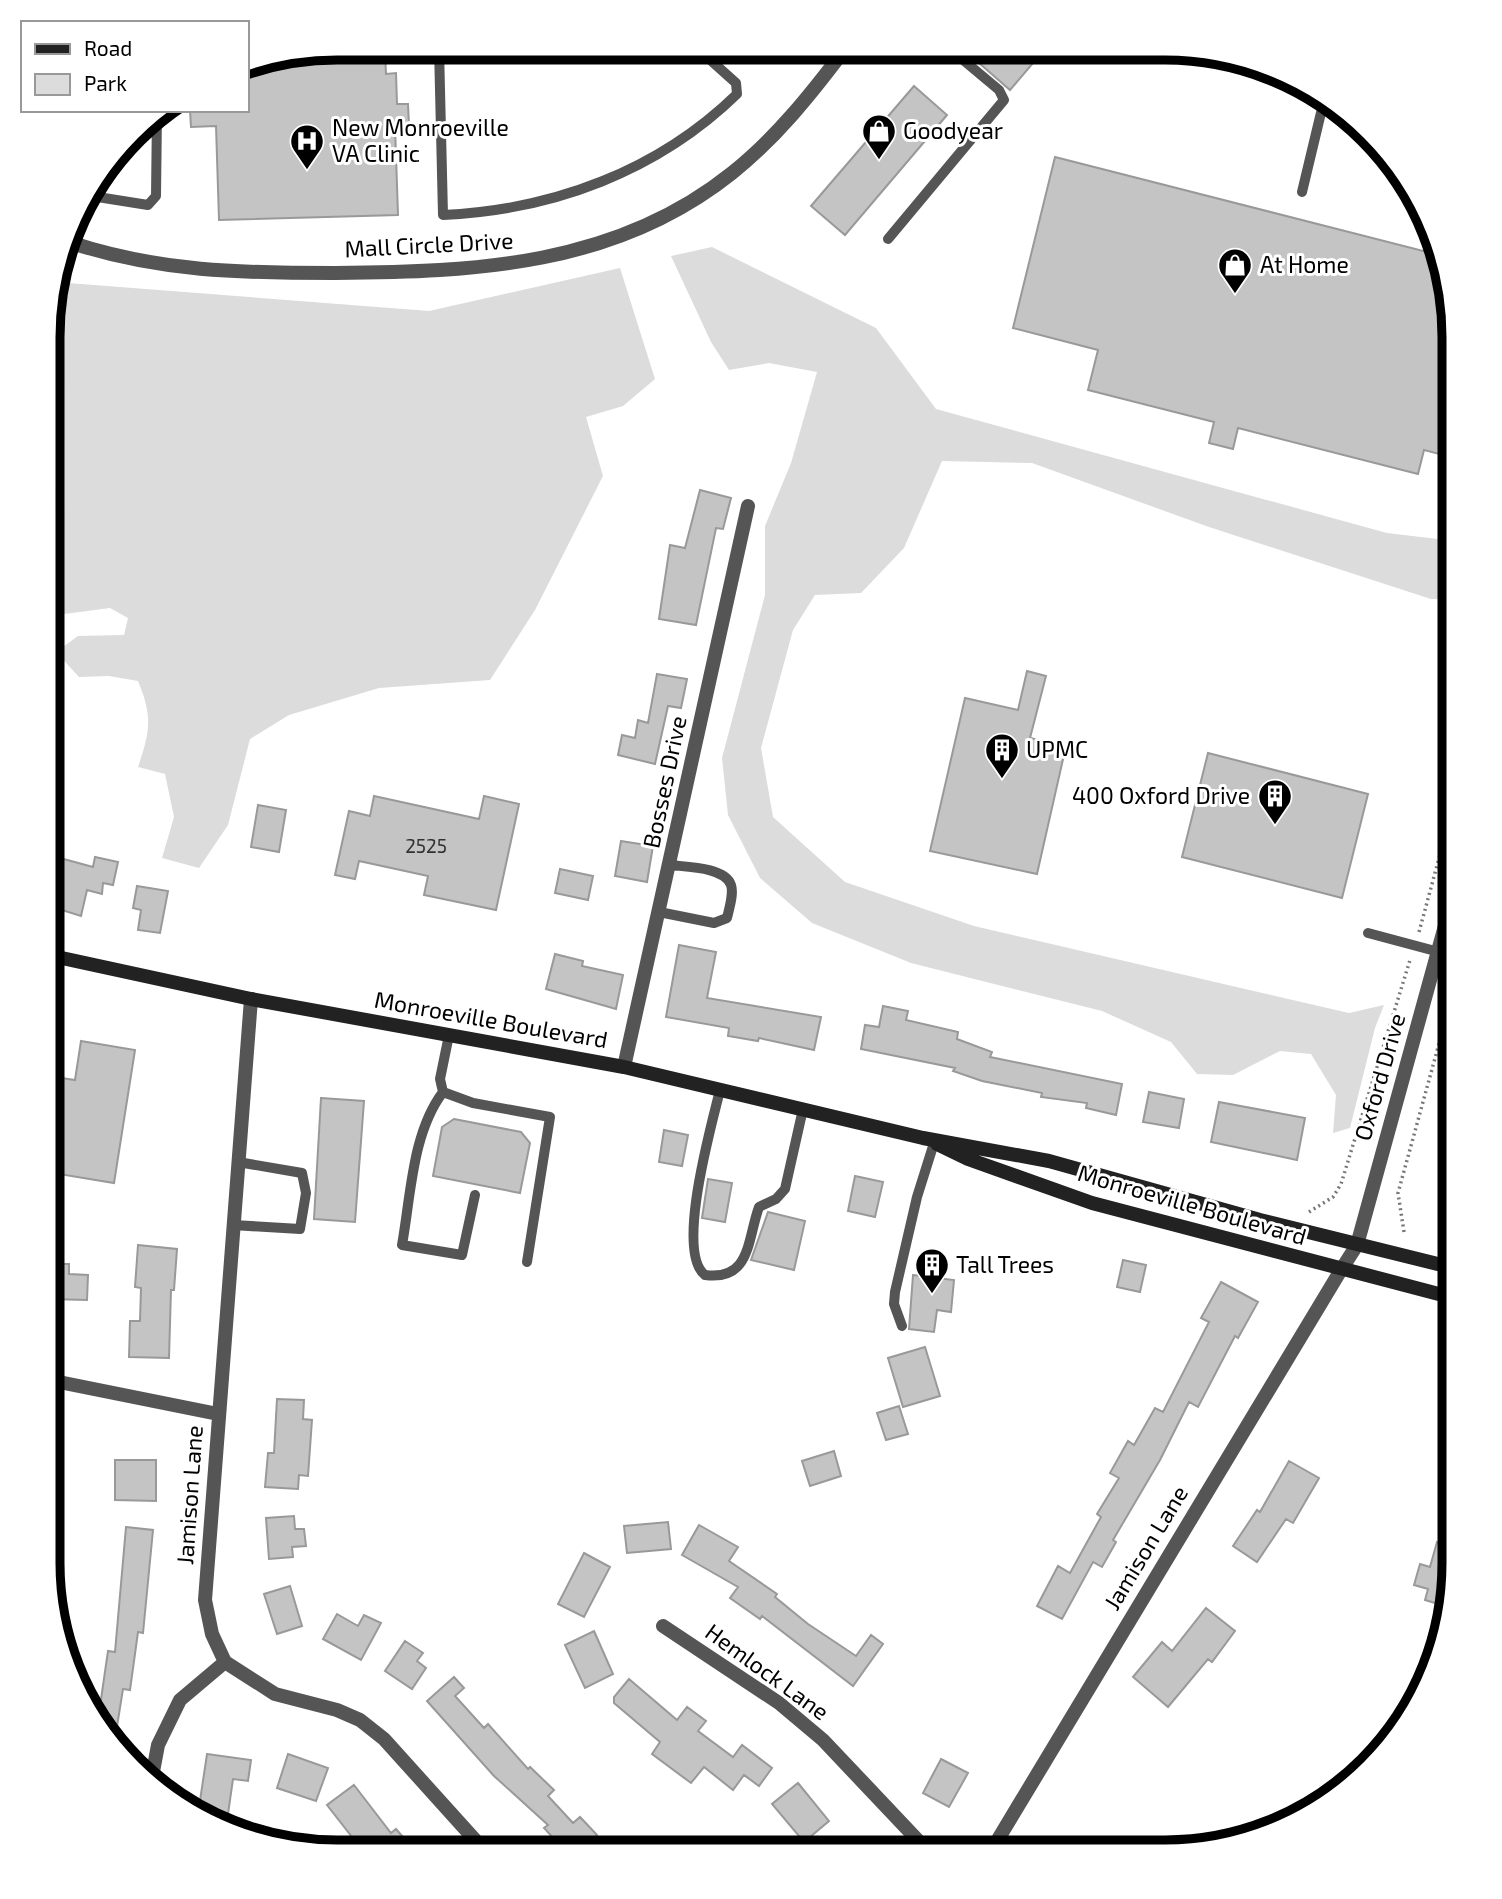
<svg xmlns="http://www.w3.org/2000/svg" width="1502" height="1899" font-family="'Exo 2',sans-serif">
<rect width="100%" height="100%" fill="#fff"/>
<path fill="#dcdcdc" d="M712 247 876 328 936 409 1387 533 1455 541V599H1431L1209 527 1032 463 942 461 904 548 861 593 815 595 793 630 761 748 773 817 845 882 974 926 1349 1013 1384 1005 1375 1028 1350 1128 1333 1133 1336 1095 1311 1054 1280 1051 1233 1075 1197 1074 1171 1042 1102 1011 911 963 812 923 760 878 728 815 722 758 765 595V526L791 463 817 372 769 363 729 370 711 342 671 256Z
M620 268 655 379 623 406 586 417 603 476 535 610 490 680 379 688 289 715 250 739 228 825 199 868 162 858 174 817 165 774 138 767C150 731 153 717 138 681L109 676 79 677 56 652 78 636 124 635 128 618 110 608 49 616 50 298 55 282 429 311Z"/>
<path fill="#c4c4c4" stroke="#999" stroke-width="2" d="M325 49V53L385 51 386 74 396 73 397 104H408L409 125 395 126 398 215 219 220 216 126 191 127 190 110H247V62Z
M963 49H1017L1033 63 1010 90Z
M914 86 947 115 845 235 811 206Z
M1055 157 1443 256 1455 335 1446 371 1455 373V458L1424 450 1418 474 1238 428 1233 449 1209 443 1214 422 1088 390 1098 350 1013 328Z
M700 490 731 498 723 529 716 528 696 625 659 619 670 545 685 548Z
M1027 671 1046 676 1030 738 1066 746 1037 874 930 851 965 698 1018 710Z
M657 674 687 679 681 708 668 706 655 764 618 755 622 735 635 738 638 720 648 723Z
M1208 753 1368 794 1342 898 1182 857Z
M374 796 479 819 484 796 519 804 496 910 424 895 428 876 359 861 355 879 335 875 349 811 370 816Z
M258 805 286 810 279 852 251 847Z
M621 841 653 846 647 882 615 876Z
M49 855 93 867 95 857 118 862 113 885 103 883 102 894 87 890 81 916 49 906Z
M560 869 593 876 588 900 555 893Z
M137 886 168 891 160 933 138 930 141 910 133 908Z
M679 945 716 952 707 998 821 1017 814 1050 759 1038 758 1041 728 1036 729 1028 666 1017Z
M555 954 583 961 582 966 623 975 616 1009 546 989Z
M883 1006 908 1011 906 1020 958 1032 957 1039 992 1052 990 1057 1122 1084 1116 1115 1086 1108 1087 1103 1041 1097 1042 1093 982 1081 953 1071 955 1068 861 1049 865 1025 879 1027Z
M81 1041 135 1050 114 1183 59 1174 62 1155 48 1153V1076L75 1080Z
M1149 1092 1184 1099 1179 1128 1143 1122Z
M321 1098 364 1101 355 1222 314 1219Z
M1219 1102 1305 1118 1297 1160 1211 1142Z
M454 1119 521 1132 530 1143 520 1193 433 1176 442 1127Z
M664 1130 688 1135 682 1166 659 1162Z
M855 1176 883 1182 875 1217 848 1211Z
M708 1179 732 1183 725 1222 702 1218Z
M768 1212 805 1221 794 1270 751 1260Z
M138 1245 177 1249 174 1290H171L169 1358 129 1357 130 1321H140L141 1288 135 1287Z
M1123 1260 1146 1265 1140 1292 1117 1287Z
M48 1264H69V1274L88 1275 87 1300 48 1299Z
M913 1275 954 1280 951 1312 937 1310 934 1332 909 1329Z
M1221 1282 1258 1302 1238 1338 1235 1336 1198 1407 1189 1402 1160 1460 1113 1540 1116 1542 1102 1567 1093 1562 1062 1619 1037 1606 1058 1566 1070 1573 1101 1517 1097 1514 1119 1478 1110 1473 1128 1441 1134 1445 1155 1408 1163 1412 1209 1322 1201 1318Z
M925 1347 940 1396 903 1407 888 1358Z
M277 1399 304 1400 303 1419 312 1420 308 1476 299 1475 298 1489 265 1487 268 1453H274Z
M899 1406 908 1434 886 1440 877 1413Z
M834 1451 841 1476 810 1486 802 1461Z
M115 1460H156V1501L115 1500Z
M1289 1461 1319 1478 1293 1523 1286 1519 1257 1562 1233 1546 1257 1510 1260 1512Z
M294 1516 295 1529H304L306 1546 292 1547 293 1557 269 1559 266 1518Z
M668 1522 671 1549 627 1553 624 1526Z
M699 1525 738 1547 729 1561 777 1594 775 1597 808 1624 856 1656 871 1635 883 1644 853 1686 762 1616 760 1619 730 1598 738 1587 682 1555Z
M126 1527 153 1530 143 1633 138 1632 130 1690 123 1689 115 1739 98 1720 108 1651 115 1652Z
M1437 1542 1454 1547V1574L1445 1606 1425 1600 1428 1589 1414 1585 1420 1564 1430 1567Z
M584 1553 610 1567 584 1617 558 1604Z
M290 1586 302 1626 277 1634 264 1594Z
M1206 1608 1235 1631 1212 1662 1208 1659 1168 1707 1133 1677 1162 1642 1172 1651Z
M337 1614 358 1626 364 1615 381 1623 361 1660 323 1639Z
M594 1631 613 1674 585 1688 565 1645Z
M405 1641 423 1653 417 1661 426 1668 412 1689 385 1671Z
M454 1677 464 1688 455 1696 484 1728 488 1724 528 1769 530 1767 554 1790 548 1796 573 1823 580 1817 597 1835 579 1851H565L544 1828 548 1825 494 1776 427 1701Z
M629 1679 677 1720 687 1707 706 1721 698 1731 733 1757 742 1745 772 1768 759 1786 744 1775 733 1790 704 1767 691 1783 652 1754 660 1742 614 1703V1697Z
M207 1754 251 1760 248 1781 233 1779 226 1828 198 1814Z
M288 1754 328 1768 316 1801 277 1788Z
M941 1759 968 1773 949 1807 923 1793Z
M798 1783 829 1821 804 1842 772 1804Z
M354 1785 391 1833 396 1829 415 1851H363L327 1805Z"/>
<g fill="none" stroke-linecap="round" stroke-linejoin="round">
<path stroke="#777" stroke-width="3.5" stroke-dasharray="2 3.5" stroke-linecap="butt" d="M1419 932 1455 799
M1309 1212 1333 1197 1341 1184 1410 960
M1404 1232 1398 1193 1454 989"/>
<path stroke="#555" stroke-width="10" d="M439 48 443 215C553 210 658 171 737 94L736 83 697 48
M439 55 495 48
M1302 192 1325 96
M85 195 148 205 156 196 157 112
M888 239 1004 100 999 90 950 49
M659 912 714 923 727 918C729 909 734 894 731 885 725 867 686 867 670 865
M1368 933 1439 952
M449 1035 440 1079 443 1092 473 1103 550 1117 527 1262
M720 1090C712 1124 675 1252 705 1275 751 1281 747 1240 759 1207L776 1199 785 1189 803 1109
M443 1092C412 1133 411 1195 402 1245L462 1255 475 1195
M233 1225 300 1229 306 1193 302 1173 238 1162
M902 1326 894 1304 895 1292 917 1197 934 1143"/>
<path stroke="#555" stroke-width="14" d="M251 999 205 1600 212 1634 225 1662 275 1694 337 1710 360 1720 384 1739 485 1851
M624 1067 748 506
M49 1380 218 1414
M663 1626 779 1703 823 1740 928 1851
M152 1777 158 1745 180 1700 225 1662
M991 1851 1341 1270"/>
<path stroke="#555" stroke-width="14" d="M69 242C159 272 241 273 335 273 475 272 616 266 732 173 776 138 811 94 845 49
M1341 1270 1357 1245 1454 893"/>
<path stroke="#222" stroke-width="14" d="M48 955 251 999 624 1067 923 1138 1049 1161 1260 1220 1454 1268
M937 1144 968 1159 1092 1203 1454 1298"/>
</g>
<defs>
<g id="shop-pin" transform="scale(1.75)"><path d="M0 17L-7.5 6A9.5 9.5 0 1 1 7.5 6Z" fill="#000" stroke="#fff"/><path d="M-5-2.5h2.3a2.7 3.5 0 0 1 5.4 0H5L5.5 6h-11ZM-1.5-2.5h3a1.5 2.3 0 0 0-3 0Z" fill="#fff"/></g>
<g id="hospital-pin" transform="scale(1.75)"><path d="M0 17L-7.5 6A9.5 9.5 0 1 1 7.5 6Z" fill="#000" stroke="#fff"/><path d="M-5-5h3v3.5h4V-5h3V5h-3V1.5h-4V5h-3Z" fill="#fff"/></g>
<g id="building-pin" transform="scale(1.75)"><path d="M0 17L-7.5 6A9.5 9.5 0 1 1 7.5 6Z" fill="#000" stroke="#fff"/><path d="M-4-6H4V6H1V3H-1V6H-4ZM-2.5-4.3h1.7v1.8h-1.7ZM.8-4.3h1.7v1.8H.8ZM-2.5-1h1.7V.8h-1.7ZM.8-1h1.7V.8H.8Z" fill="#fff"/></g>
</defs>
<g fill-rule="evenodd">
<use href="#shop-pin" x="879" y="131"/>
<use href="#hospital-pin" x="307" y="141"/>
<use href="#shop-pin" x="1235" y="265"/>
<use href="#building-pin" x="1002" y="750"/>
<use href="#building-pin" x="1275" y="796"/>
<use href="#building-pin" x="932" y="1265"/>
</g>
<g text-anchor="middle" stroke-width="6" stroke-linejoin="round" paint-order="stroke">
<g font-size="19" fill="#313131">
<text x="426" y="853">2525</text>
</g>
<g font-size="23" fill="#000" stroke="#fff" text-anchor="start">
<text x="332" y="136">New Monroeville<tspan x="332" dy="26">VA Clinic</tspan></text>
<text x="903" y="139">Goodyear</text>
<text x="1260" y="273">At Home</text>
<text x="1026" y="758">UPMC</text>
<text x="1250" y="804" text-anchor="end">400 Oxford Drive</text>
<text x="956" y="1273">Tall Trees</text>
</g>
<g font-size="23" fill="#000" stroke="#fff">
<text transform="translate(429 245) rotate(-3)" y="8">Mall Circle Drive</text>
<text transform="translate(665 782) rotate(-78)" y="8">Bosses Drive</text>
<text transform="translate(491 1020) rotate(10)" y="8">Monroeville Boulevard</text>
<text transform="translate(1380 1077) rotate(-74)" y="8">Oxford Drive</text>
<text transform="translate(1192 1205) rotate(16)" y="8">Monroeville Boulevard</text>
<text transform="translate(190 1495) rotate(-86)" y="8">Jamison Lane</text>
<text transform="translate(1146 1548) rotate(-59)" y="8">Jamison Lane</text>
<text transform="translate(767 1672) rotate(36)" y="8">Hemlock Lane</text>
</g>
</g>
<path d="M0 0H1502V1899H0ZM337 60H1165A277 277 0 0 1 1442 337V1563A277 277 0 0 1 1165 1840H337A277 277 0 0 1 60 1563V337A277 277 0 0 1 337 60Z" fill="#fff" fill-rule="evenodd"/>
<path fill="none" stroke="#000" stroke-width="9" d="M337 60H1165A277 277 0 0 1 1442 337V1563A277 277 0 0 1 1165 1840H337A277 277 0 0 1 60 1563V337A277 277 0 0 1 337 60Z"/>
<rect x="21" y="21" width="228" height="91" fill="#ffffff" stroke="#999999" stroke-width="2"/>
<rect x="35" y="44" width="35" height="10" fill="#222222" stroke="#999999" stroke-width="2"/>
<text x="84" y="56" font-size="21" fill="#000000">Road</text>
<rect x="35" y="74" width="35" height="21" fill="#dcdcdc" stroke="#999999" stroke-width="2"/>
<text x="84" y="91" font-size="21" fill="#000000">Park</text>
</svg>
